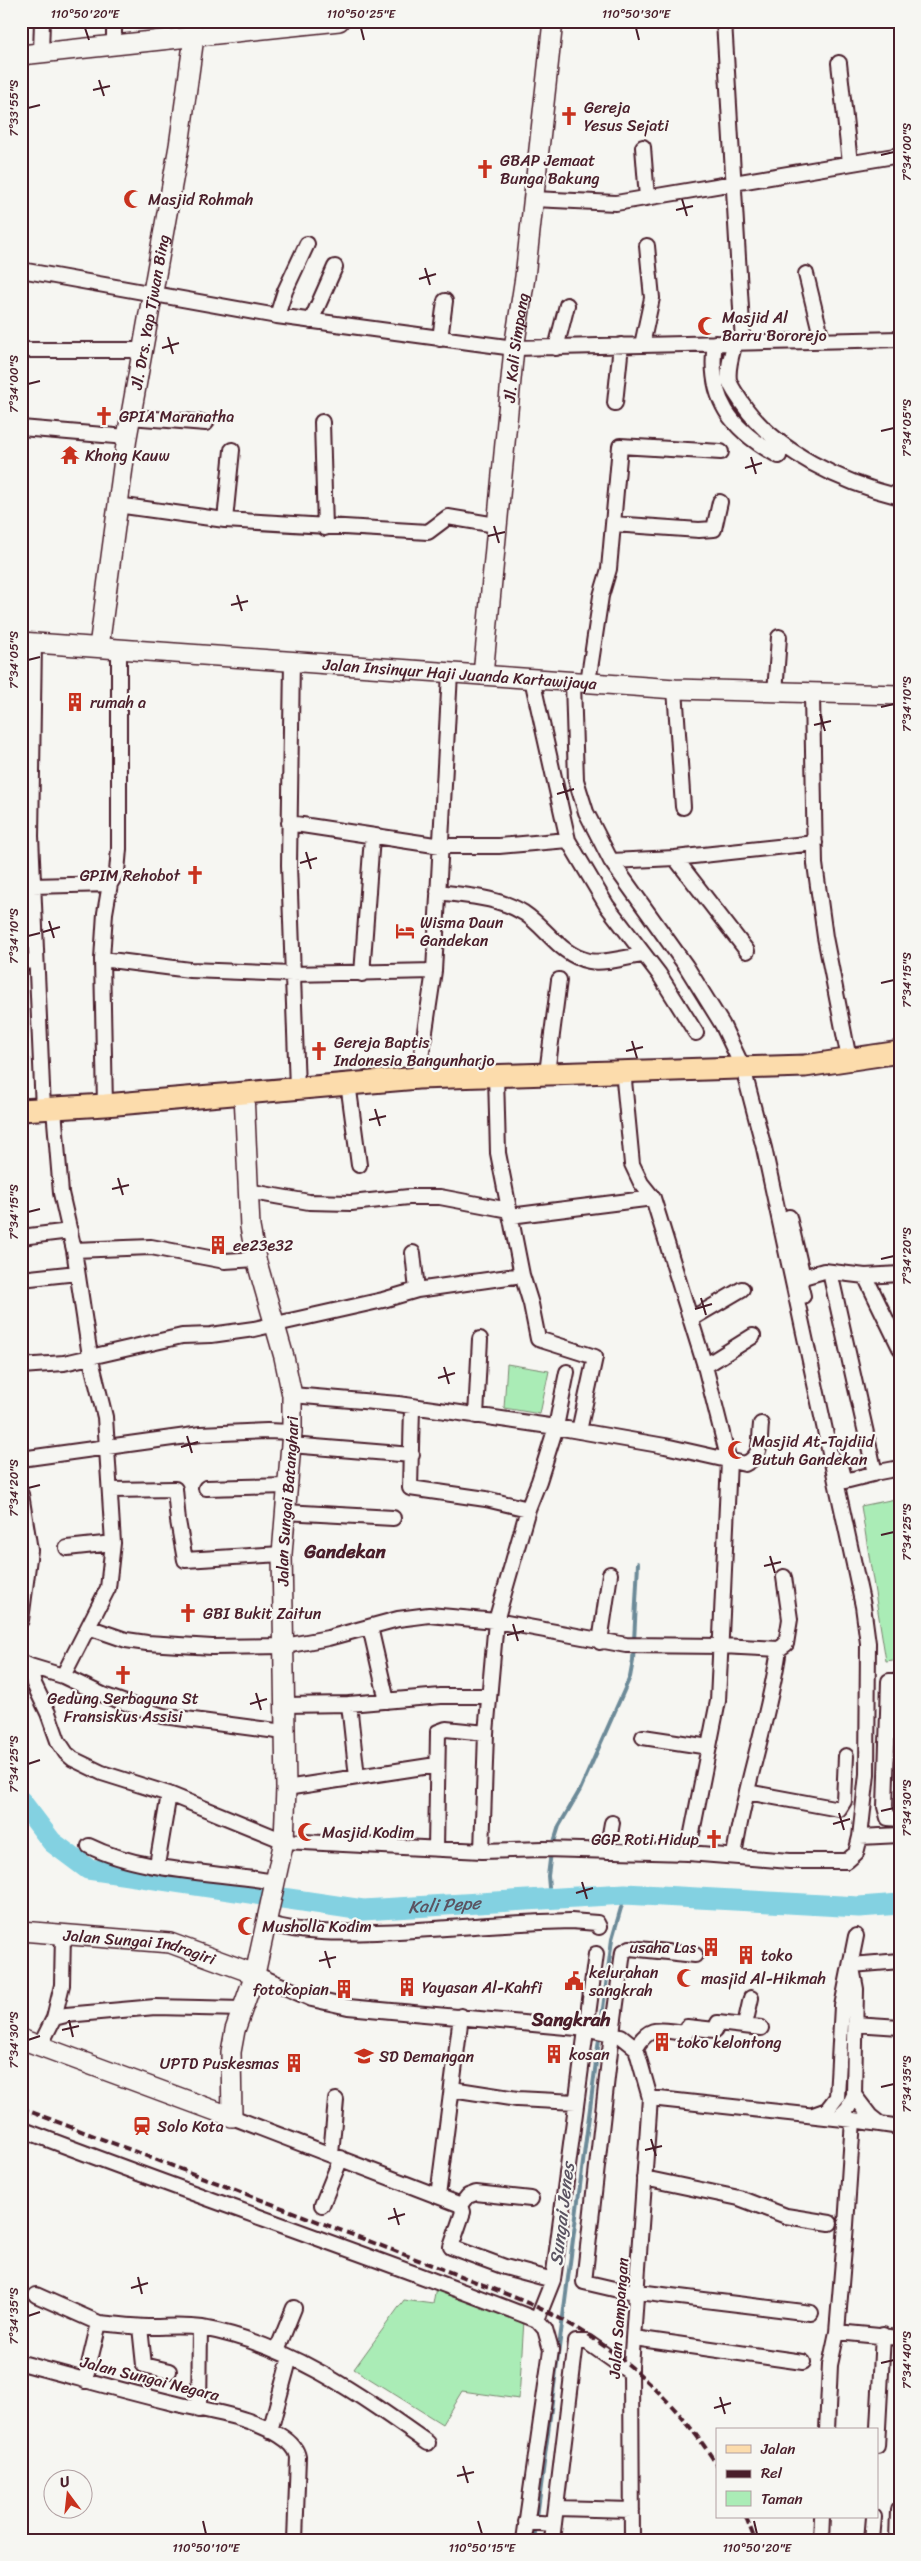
<svg xmlns="http://www.w3.org/2000/svg" width="921" height="2561" font-family="Sriracha,sans-serif">
<rect width="100%" height="100%" fill="#f6f6f2"/>
<filter id="ink" filterUnits="userSpaceOnUse"><feTurbulence type="fractalNoise" baseFrequency=".02" numOctaves="2"/><feDisplacementMap in="SourceGraphic" scale="10" xChannelSelector="R" yChannelSelector="G"/><feConvolveMatrix kernelMatrix="1 2 1 2 8 2 1 2 1" color-interpolation-filters="sRGB"/></filter>
<g filter="url(#ink)">
<path fill="#aaecb6" stroke="#7a8670" d="M507 1364 549 1371 540 1414 504 1408Z
M900 1498V1659L886 1661 861 1506Z
M436 2287 524 2320 519 2399 462 2391 442 2424 354 2369 404 2300 433 2304Z"/>
<g fill="none" stroke-linecap="round" stroke-linejoin="round">
<path stroke="#6c8a98" stroke-width="4" d="M553 1845 559 1826 580 1790 630 1677 633 1661 638 1563
M550 1898 548 1876 551 1852
M534 2540 612 1939 625 1894"/>
<path stroke="#83d1e1" stroke-width="21" id="s1" d="M21 1801 52 1842 88 1869 363 1910 625 1894 859 1907 900 1904"/>
<g stroke="#4a1f2b" stroke-width="18">
<path id="street" d="M724 21 743 342
M194 37V21
M114 45V21
M41 53 42 21
M839 63 850 163
M643 147 647 198
M534 199 616 203 900 155
M21 270 277 316 514 348 900 339
M806 274 822 340
M277 316 285 291 307 244
M311 321 335 267
M440 339 445 301
M735 342C732 354 727 367 729 380 731 388 738 396 742 403 775 452 843 483 900 497
M715 343C707 399 731 430 779 456
M642 345 652 298 647 246
M556 348 567 305
M21 350H142
M615 403 621 345
M130 417 206 423
M322 422 325 528
M21 428 127 437
M117 505 225 520 428 532 448 517 496 525
M225 520 232 450
M613 524 699 530 714 529 720 502
M34 643 31 836 43 1109
M292 661 289 865 297 1088
M588 682 601 596 609 569 620 446 721 452
M675 689 683 807
M775 693 779 637
M812 694 815 864 825 937 849 1059
M289 823 441 846H499L568 840 532 679
M568 840 607 906 659 974 696 1033
M675 858 747 951
M611 861 675 858 815 843
M32 886 110 884
M438 892C468 896 498 897 524 913 547 928 560 955 589 961 605 964 626 957 642 955
M102 959 190 970 292 974 434 971 450 673
M21 962 36 961
M362 974 372 837
M623 1070 632 1164 641 1183 653 1198 705 1366 729 1461 718 1701 688 1853
M547 1073 559 980
M496 1075 498 1153 522 1275 531 1304 538 1339 595 1357 579 1431
M418 1078 434 971
M348 1083 359 1165
M105 1105 102 959 105 913 110 884 117 872 119 849V649
M54 1109 61 1193 74 1250 90 1356 105 1417 113 1543 108 1588 63 1676
M247 1191 309 1202 351 1203 409 1197H440L509 1210
M510 1216 653 1198
M789 1217 803 1277 800 1284 803 1296
M21 1237 70 1231
M74 1250 151 1247 225 1261 256 1259
M413 1253 417 1290
M830 1272 874 1469 879 1472 900 1468
M865 1276 900 1348
M803 1277 824 1271 865 1276 900 1274
M21 1279 77 1273
M691 1319 742 1289
M21 1366 64 1363 182 1336 211 1335 254 1329 383 1300 417 1290 522 1275
M705 1366 753 1336
M292 1395 398 1404 556 1427 665 1446 745 1464C763 1455 759 1442 761 1424
M412 1407 410 1488 486 1499 528 1509
M476 1416 480 1339
M291 1445 412 1455
M21 1459 201 1434 267 1431 292 1432
M841 1466 845 1481 873 1474 876 1471
M206 1488 287 1486
M111 1490 175 1489 178 1521 185 1560 282 1554
M21 1494 30 1550 21 1620
M285 1512 393 1518
M67 1548 113 1543
M88 1627 126 1640 147 1643 212 1647 285 1646 328 1638 398 1619 429 1615 496 1621 626 1645 722 1646 779 1649 786 1644 790 1619 784 1577
M370 1627 387 1701
M600 1642 610 1574
M21 1662 30 1666 34 1684 48 1713 58 1741 66 1753 73 1759 102 1773 169 1794 284 1841 482 1851 544 1849 688 1853 790 1861H847L856 1853 860 1837 867 1774 868 1643 863 1606 764 1148 743 1068 722 1024 686 966 611 861 586 812 576 780 573 682
M30 1666 63 1676 103 1695 163 1716 284 1732
M900 1681H889L885 1807 888 1818 900 1819
M349 1704 357 1777
M284 1705 349 1704 441 1696H489
M643 1737 709 1747
M286 1788 436 1765
M747 1792 839 1809 844 1801 846 1756
M860 1837 900 1835
M89 1846C141 1872 217 1872 275 1882
M436 1848 438 1732 446 1729 486 1733
M482 1851 486 1733 496 1621 528 1509 539 1481 556 1427 567 1372
M607 1851 612 1823
M734 1856C744 1786 769 1720 779 1649
M157 1865 169 1794
M266 1923C302 1934 340 1933 376 1932 442 1930 506 1922 571 1921L597 1923 599 1927
M695 1955 630 1948 623 1952 612 2033 584 2282 614 2289 811 2313
M852 1965 900 1961
M255 1974 312 1999 348 2007 588 2029 621 2036 636 2048 650 2098 631 2367 632 2540
M54 2018 62 1985 63 1933
M855 2024 900 2027
M745 2025 751 1998
M40 2046 54 2018 66 2015 155 2007 243 2009
M636 2048C650 2023 662 2031 686 2033L687 2027 715 2030 718 2023 761 2028
M452 2089 517 2099 576 2102
M854 2095 870 2116 880 2124
M650 2098 853 2120 900 2127
M813 2115 827 2110 837 2097 842 2006 856 1936
M232 2117 461 2205
M838 2118 848 2108 854 2095 856 1989 852 1968
M21 2129C192 2195 366 2253 537 2320L553 2280 596 1954
M331 2154 336 2100
M644 2178 739 2198 786 2216 830 2223
M438 2196 461 2016
M322 2205 341 2158
M461 2205 463 2212 451 2247 505 2267 553 2280
M461 2205 468 2196 476 2193 531 2199
M36 2295 99 2323
M140 2327 144 2365 169 2371
M837 2332 900 2338
M634 2338 803 2362
M277 2350 294 2308
M21 2363C71 2376 120 2390 169 2402 196 2409 225 2412 251 2422 266 2428 295 2439 298 2457L295 2540
M85 2381 99 2323C115 2324 132 2327 148 2327 166 2327 184 2325 202 2328 287 2343 359 2394 428 2443
M199 2410 200 2328
M827 2430 830 2365 837 2332 846 2225 853 2120
M270 2431 290 2357
M877 2446 883 2335
M556 2508 632 2510
M526 2522 554 2524
M524 2540 551 2350 545 2329 537 2320
M552 2540 576 2342H587L631 2373
M821 2540 822 2517
M872 2540 874 2517
M897 2540 898 2510"/>
</g>
<g stroke="#4a1f2b" stroke-width="22">
<g id="secondary">
<path d="M21 55 339 21"/>
<path id="s2" d="M21 642 675 689 900 695"/>
<path id="s3" d="M99 647 127 437 179 146 194 37"/>
<path id="s4" d="M483 675 514 348 525 277 553 21"/>
<path id="s5" d="M21 1931 170 1943 255 1974"/>
<path id="s6" d="M21 2039 232 2117 231 2052 235 2030 255 1974 284 1841 286 1788 282 1554 292 1432V1395L284 1357 256 1259 250 1227 244 1093"/>
</g>
</g>
<g stroke="#4a1f2b" stroke-width="25">
<path id="primary" d="M21 1110 105 1105 418 1078 805 1066 900 1052"/>
</g>
<use href="#street" stroke="#f6f6f2" stroke-width="14"/>
<use href="#secondary" stroke="#f6f6f2" stroke-width="19"/>
<use href="#primary" stroke="#fcdcac" stroke-width="21"/>
<path stroke="#4a1f2b" stroke-width="4" stroke-dasharray="8 4" stroke-linecap="butt" d="M21 2108 489 2287C508 2295 527 2302 545 2311 614 2344 676 2400 717 2465
M746 2517 755 2540"/>
</g>
</g>
<path fill="none" stroke="#4a1f2b" stroke-width="2" d="M85 28 89 40M361 28 364 40M636 28 639 40M99 80 104 96M93 90 110 86M28 108 40 105M881 155 894 152M682 199 687 216M676 210 693 206M425 268 430 285M419 279 436 274M168 337 173 354M162 348 179 343M28 384 40 381M881 431 894 428M751 457 756 474M745 468 762 463M494 526 499 543M488 536 505 532M237 595 242 611M231 605 248 601M28 660 40 657M881 707 894 704M820 714 825 731M814 725 831 721M563 783 568 800M557 794 574 789M306 852 311 869M300 863 317 858M49 921 54 938M43 932 60 927M28 936 40 933M881 983 894 980M632 1041 637 1058M626 1051 643 1047M375 1109 380 1126M369 1120 386 1116M118 1178 123 1195M112 1189 129 1185M28 1212 40 1209M881 1259 894 1256M701 1298 706 1315M695 1309 712 1304M444 1367 449 1384M438 1378 455 1373M187 1436 192 1453M181 1447 198 1442M28 1488 40 1485M881 1535 894 1532M770 1556 775 1573M764 1566 781 1562M513 1624 518 1641M507 1635 524 1631M256 1693 261 1710M250 1704 267 1699M28 1764 40 1760M881 1811 894 1808M839 1813 844 1830M833 1824 850 1819M582 1882 587 1899M576 1893 593 1888M325 1951 330 1968M319 1961 336 1957M69 2020 73 2037M62 2030 79 2026M28 2040 40 2036M881 2087 894 2084M651 2139 656 2156M645 2150 662 2146M394 2208 399 2225M388 2219 405 2214M138 2277 142 2294M131 2288 148 2283M28 2316 40 2312M881 2363 894 2360M720 2397 725 2414M714 2408 731 2403M463 2466 468 2483M457 2476 474 2472M203 2521 206 2534M478 2521 482 2534M754 2521 757 2534"/>
<defs>
<g id="church-bare" transform="scale(1.5)"><path d="M-1.2-6h2.4v3.5h3.3v2.4h-3.3V6h-2.4V-.1h-3.3v-2.4h3.3Z" fill="#c8321e" stroke="#f6f6f2" stroke-width="2.5" paint-order="stroke"/></g>
<g id="mosque-bare" transform="scale(1.5)"><path d="M3.5-4.9A6 6 0 1 0 3.5 4.9A5 5 0 1 1 3.5-4.9Z" fill="#c8321e" stroke="#f6f6f2" stroke-width="2.5" paint-order="stroke"/></g>
<g id="temple-bare" transform="scale(1.5)"><path d="M0-6L5-2H3V0L6.5 2.5H4V6H1.5V3h-3V6H-4V2.5H-6.5L-3 0V-2H-5Z" fill="#c8321e" stroke="#f6f6f2" stroke-width="2.5" paint-order="stroke"/></g>
<g id="building-bare" transform="scale(1.5)"><path d="M-4-6H4V6H1V3H-1V6H-4ZM-2.5-4.3h1.7v1.8h-1.7ZM.8-4.3h1.7v1.8H.8ZM-2.5-1h1.7V.8h-1.7ZM.8-1h1.7V.8H.8Z" fill="#c8321e" stroke="#f6f6f2" stroke-width="2.5" paint-order="stroke"/></g>
<g id="hotel-bare" transform="scale(1.5)"><path d="M-6-4.5h1.5V1H6V5H4.5V3h-9V5H-6ZM-4 0a1.8 1.8 0 1 1 3.6 0ZM.5 0V-2.5h3Q6-2.5 6 0Z" fill="#c8321e" stroke="#f6f6f2" stroke-width="2.5" paint-order="stroke"/></g>
<g id="civic-bare" transform="scale(1.5)"><path d="M-.6-6.5H3V-4.5H.6V-3L4-1V1h2V6H-6V1h2V-1L-.6-3ZM-1.2 2.5V6h2.4V2.5Z" fill="#c8321e" stroke="#f6f6f2" stroke-width="2.5" paint-order="stroke"/></g>
<g id="school-bare" transform="scale(1.5)"><path d="M0-5L7-2L0 1L-7-2ZM-4 1L0 2.5L4 1V4Q0 6-4 4Z" fill="#c8321e" stroke="#f6f6f2" stroke-width="2.5" paint-order="stroke"/></g>
<g id="station-bare" transform="scale(1.5)"><path d="M-3-6H3Q5-6 5-4V2Q5 4 3 4L4.5 6H3L1.5 4h-3L-3 6H-4.5L-3 4Q-5 4-5 2V-4Q-5-6-3-6ZM-3.5-4v3h7v-3ZM-3.5 1v1.5H-2V1ZM2 1v1.5H3.5V1Z" fill="#c8321e" stroke="#f6f6f2" stroke-width="2.5" paint-order="stroke"/></g>
</defs>
<g fill-rule="evenodd">
<use href="#church-bare" x="569" y="116"/>
<use href="#church-bare" x="485" y="169"/>
<use href="#mosque-bare" x="133" y="199"/>
<use href="#mosque-bare" x="707" y="326"/>
<use href="#church-bare" x="104" y="416"/>
<use href="#temple-bare" x="70" y="455"/>
<use href="#building-bare" x="75" y="702"/>
<use href="#church-bare" x="195" y="875"/>
<use href="#hotel-bare" x="405" y="931"/>
<use href="#church-bare" x="319" y="1051"/>
<use href="#building-bare" x="218" y="1245"/>
<use href="#mosque-bare" x="737" y="1450"/>
<use href="#church-bare" x="188" y="1613"/>
<use href="#church-bare" x="123" y="1675"/>
<use href="#mosque-bare" x="307" y="1832"/>
<use href="#church-bare" x="714" y="1839"/>
<use href="#mosque-bare" x="247" y="1926"/>
<use href="#building-bare" x="711" y="1947"/>
<use href="#building-bare" x="746" y="1955"/>
<use href="#mosque-bare" x="686" y="1978"/>
<use href="#civic-bare" x="574" y="1981"/>
<use href="#building-bare" x="407" y="1987"/>
<use href="#building-bare" x="344" y="1989"/>
<use href="#building-bare" x="662" y="2042"/>
<use href="#building-bare" x="554" y="2054"/>
<use href="#school-bare" x="364" y="2056"/>
<use href="#building-bare" x="294" y="2063"/>
<use href="#station-bare" x="142" y="2126"/>
</g>
<g text-anchor="middle" stroke-width="4.5" stroke-linejoin="round" paint-order="stroke">
<g font-size="16" fill="#4a1f2b" stroke="#f6f6f2" text-anchor="start">
<text x="584" y="113">Gereja<tspan x="584" dy="18">Yesus Sejati</tspan></text>
<text x="500" y="166">GBAP Jemaat<tspan x="500" dy="18">Bunga Bakung</tspan></text>
<text x="148" y="205">Masjid Rohmah</text>
<text x="722" y="323">Masjid Al<tspan x="722" dy="18">Barru Bororejo</tspan></text>
<text x="119" y="422">GPIA Maranatha</text>
<text x="85" y="461">Khong Kauw</text>
<text x="90" y="708">rumah a</text>
<text x="180" y="881" text-anchor="end">GPIM Rehobot</text>
<text x="420" y="928">Wisma Daun<tspan x="420" dy="18">Gandekan</tspan></text>
<text x="334" y="1048">Gereja Baptis<tspan x="334" dy="18">Indonesia Bangunharjo</tspan></text>
<text x="233" y="1251">ee23e32</text>
<text x="752" y="1447">Masjid At-Tajdiid<tspan x="752" dy="18">Butuh Gandekan</tspan></text>
<text x="203" y="1619">GBI Bukit Zaitun</text>
<text x="123" y="1704" text-anchor="middle">Gedung Serbaguna St<tspan x="123" dy="18">Fransiskus Assisi</tspan></text>
<text x="322" y="1838">Masjid Kodim</text>
<text x="699" y="1845" text-anchor="end">GGP Roti Hidup</text>
<text x="262" y="1932">Musholla Kodim</text>
<text x="696" y="1953" text-anchor="end">usaha Las</text>
<text x="761" y="1961">toko</text>
<text x="589" y="1978">kelurahan<tspan x="589" dy="18">sangkrah</tspan></text>
<text x="701" y="1984">masjid Al-Hikmah</text>
<text x="422" y="1993">Yayasan Al-Kahfi</text>
<text x="329" y="1995" text-anchor="end">fotokopian</text>
<text x="677" y="2048">toko kelontong</text>
<text x="569" y="2060">kosan</text>
<text x="379" y="2062">SD Demangan</text>
<text x="279" y="2069" text-anchor="end">UPTD Puskesmas</text>
<text x="157" y="2132">Solo Kota</text>
</g>
<g font-size="16" fill="#4a1f2b" stroke="#f6f6f2">
<text dy="6" stroke="none"><textPath href="#s3" startOffset="339">Jl. Drs. Yap Tjwan Bing</textPath></text>
<text dy="6" stroke="none"><textPath href="#s4" startOffset="329">Jl. Kali Simpang</textPath></text>
<text dy="6" stroke="none"><textPath href="#s2" startOffset="440">Jalan Insinyur Haji Juanda Kartawijaya</textPath></text>
<text dy="6" stroke="none"><textPath href="#s6" startOffset="848">Jalan Sungai Batanghari</textPath></text>
<text dy="6" stroke="none"><textPath href="#s5" startOffset="120">Jalan Sungai Indragiri</textPath></text>
<text transform="translate(618 2318) rotate(-86)" y="6">Jalan Sampangan</text>
<text transform="translate(150 2378) rotate(14)" y="6">Jalan Sungai Negara</text>
</g>
<g font-size="18" font-style="italic" fill="#5b5462" stroke="#f6f6f2">
<text dy="6" stroke="none"><textPath href="#s1" startOffset="456">Kali Pepe</textPath></text>
<text transform="translate(562 2214) rotate(-83)" y="6">Sungai Jenes</text>
</g>
<g font-size="19" font-weight="bold" fill="#4a1f2b" stroke="#f6f6f2">
<text x="345" y="1558">Gandekan</text>
<text x="571" y="2026">Sangkrah</text>
</g>
</g>
<rect width="921" height="2561" fill="none" stroke="#f6f6f2" stroke-width="55"/>
<rect x="716" y="2428" width="162" height="90" fill="#f6f6f2" stroke="#b1a0a2"/>
<rect x="726" y="2445" width="25" height="8" fill="#fcdcac" stroke="#b1a0a2"/>
<text x="761" y="2454" font-size="15" fill="#4a1f2b">Jalan</text>
<rect x="726" y="2470" width="25" height="8" fill="#4a1f2b" stroke="#b1a0a2"/>
<text x="761" y="2478" font-size="15" fill="#4a1f2b">Rel</text>
<rect x="726" y="2491" width="25" height="15" fill="#aaecb6" stroke="#b1a0a2"/>
<text x="761" y="2504" font-size="15" fill="#4a1f2b">Taman</text>
<g transform="translate(68 2494) rotate(345)"><circle r="24" fill="#f6f6f2" stroke="#b1a0a2"/>
<path d="M0-4L9 19L0 12L-9 19Z" fill="#c8321e"/>
<text y="-8" font-size="14" font-weight="bold" text-anchor="middle" fill="#4a1f2b">U</text>
</g>
<rect x="28" y="28" width="866" height="2506" fill="none" stroke="#4a1f2b" stroke-width="2"/>
<g font-size="12" text-anchor="middle" fill="#4a1f2b">
<text x="85" y="18">110°50'20"E</text>
<text x="361" y="18">110°50'25"E</text>
<text x="636" y="18">110°50'30"E</text>
<text transform="translate(14 108) rotate(-90)" y="4">7°33'55"S</text>
<text transform="translate(907 152) rotate(-90)" y="4">7°34'00"S</text>
<text transform="translate(14 384) rotate(-90)" y="4">7°34'00"S</text>
<text transform="translate(907 428) rotate(-90)" y="4">7°34'05"S</text>
<text transform="translate(14 660) rotate(-90)" y="4">7°34'05"S</text>
<text transform="translate(907 704) rotate(-90)" y="4">7°34'10"S</text>
<text transform="translate(14 936) rotate(-90)" y="4">7°34'10"S</text>
<text transform="translate(907 980) rotate(-90)" y="4">7°34'15"S</text>
<text transform="translate(14 1212) rotate(-90)" y="4">7°34'15"S</text>
<text transform="translate(907 1256) rotate(-90)" y="4">7°34'20"S</text>
<text transform="translate(14 1488) rotate(-90)" y="4">7°34'20"S</text>
<text transform="translate(907 1532) rotate(-90)" y="4">7°34'25"S</text>
<text transform="translate(14 1764) rotate(-90)" y="4">7°34'25"S</text>
<text transform="translate(907 1808) rotate(-90)" y="4">7°34'30"S</text>
<text transform="translate(14 2040) rotate(-90)" y="4">7°34'30"S</text>
<text transform="translate(907 2084) rotate(-90)" y="4">7°34'35"S</text>
<text transform="translate(14 2316) rotate(-90)" y="4">7°34'35"S</text>
<text transform="translate(907 2360) rotate(-90)" y="4">7°34'40"S</text>
<text x="206" y="2552">110°50'10"E</text>
<text x="482" y="2552">110°50'15"E</text>
<text x="757" y="2552">110°50'20"E</text>
</g>
</svg>
